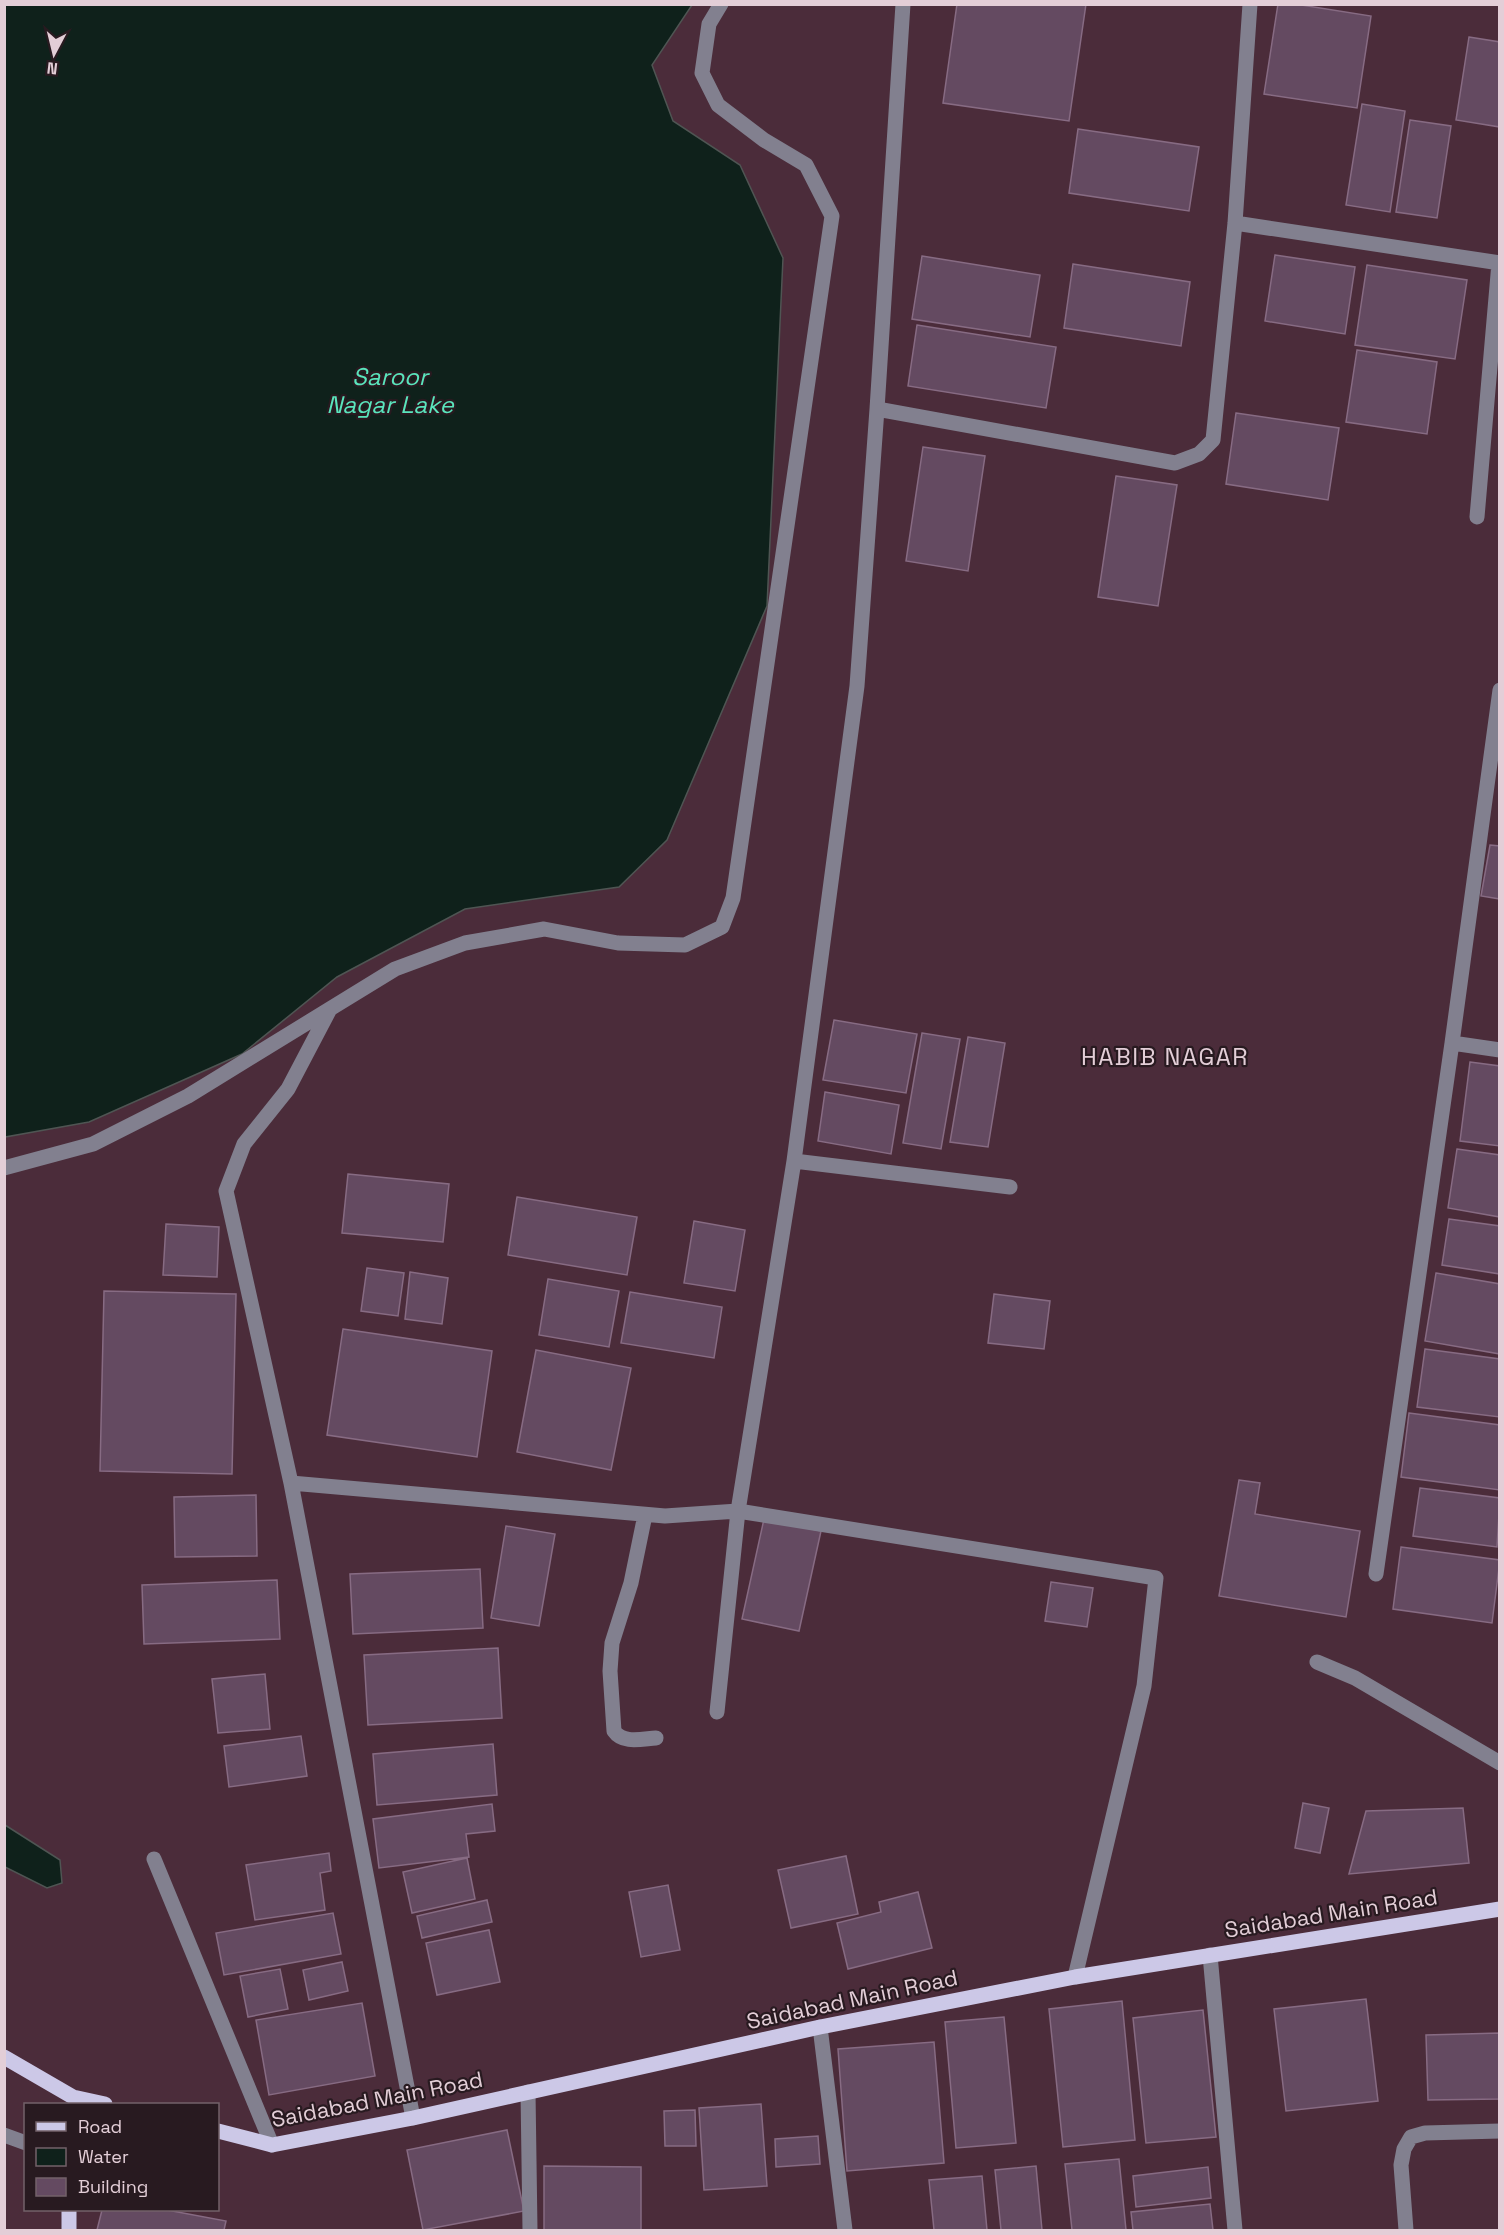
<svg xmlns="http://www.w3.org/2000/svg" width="1504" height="2235" font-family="'Space Grotesk',sans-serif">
<rect width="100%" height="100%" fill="#4b2c3a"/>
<path fill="#0f211b" stroke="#4f5553" stroke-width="1.5" d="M5 4 692 5 652 65 673 121 740 165 783 258 767 606 667 840 619 887 465 909 337 977 242 1054 89 1122 5 1137Z
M5 1825 60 1860 62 1883 47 1888 5 1867Z"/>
<path fill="#644a61" stroke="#876b83" stroke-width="1.5" d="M957 4H1086L1069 121 943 103Z
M1278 4H1295L1371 16 1357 108 1264 94Z
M1469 37 1500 42V127L1456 120Z
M1362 104 1405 111 1390 212 1346 205Z
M1410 120 1451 126 1437 218 1396 212Z
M1078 129 1199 147 1189 211 1069 193Z
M1275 255 1355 267 1345 334 1265 321Z
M922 256 1040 275 1030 337 912 319Z
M1073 264 1190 282 1181 346 1064 328Z
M1367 265 1467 280 1455 359 1355 345Z
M917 325 1056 347 1046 408 908 386Z
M1357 350 1437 362 1427 434 1346 422Z
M1236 413 1339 428 1328 500 1226 484Z
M923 447 985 456 968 571 906 561Z
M1116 476 1177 485 1158 606 1098 597Z
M1490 845 1500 846V899L1481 896Z
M834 1020 917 1034 906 1093 823 1080Z
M922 1033 960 1039 941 1149 903 1143Z
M968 1037 1005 1043 988 1147 950 1142Z
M1470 1062 1500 1066V1146L1460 1141Z
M825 1092 899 1105 891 1154 818 1141Z
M1457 1149 1500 1155V1217L1448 1208Z
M348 1174 449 1184 443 1242 342 1233Z
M517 1197 637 1217 627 1275 508 1255Z
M1449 1219 1500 1226V1274L1442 1265Z
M694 1221 745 1230 735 1291 684 1283Z
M166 1224 219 1227 217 1277 163 1275Z
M367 1268 404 1273 398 1316 361 1311Z
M410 1272 448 1278 442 1324 405 1319Z
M1436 1273 1500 1284V1354L1425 1341Z
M548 1279 619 1291 609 1347 539 1335Z
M104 1291 236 1294 232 1474 100 1471Z
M630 1292 722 1307 714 1358 621 1343Z
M994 1294 1050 1301 1044 1349 988 1343Z
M343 1329 492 1351 477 1457 327 1435Z
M1425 1349 1500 1359V1417L1417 1407Z
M536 1350 631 1368 611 1470 517 1452Z
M1409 1413 1500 1425V1490L1401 1477Z
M1239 1480 1260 1483 1255 1514 1360 1531 1346 1617 1219 1596Z
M1420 1488 1500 1498 1497 1547 1413 1536Z
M256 1495 257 1556 175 1557 174 1497Z
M764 1519 821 1531 799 1631 742 1619Z
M506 1526 555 1534 539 1626 491 1618Z
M1401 1547 1500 1560 1492 1623 1393 1609Z
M480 1569 483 1628 353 1634 350 1574Z
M277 1580 280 1639 144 1644 142 1585Z
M1051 1582 1093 1588 1087 1627 1045 1621Z
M498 1648 502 1718 368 1725 364 1655Z
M265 1674 270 1729 218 1733 212 1679Z
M301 1736 307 1776 229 1787 224 1746Z
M493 1744 497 1795 377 1805 373 1754Z
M1303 1803 1329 1808 1320 1853 1295 1848Z
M492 1804 495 1831 466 1834 469 1857 379 1868 373 1819Z
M1463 1808 1469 1863 1349 1874 1366 1811Z
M329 1853 331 1871 320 1873 325 1910 255 1920 246 1865Z
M846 1856 858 1914 791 1928 778 1870Z
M467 1858 475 1899 412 1913 403 1872Z
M668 1885 680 1950 641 1957 629 1892Z
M918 1892 932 1948 848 1969 837 1923 881 1912 879 1902Z
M487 1900 492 1922 422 1938 417 1916Z
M333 1913 341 1954 224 1975 216 1933Z
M489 1930 500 1982 437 1995 426 1943Z
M342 1962 348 1991 309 2000 303 1970Z
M280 1969 288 2009 248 2017 240 1976Z
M1366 1999 1378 2101 1286 2111 1274 2009Z
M1122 2001 1135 2140 1063 2147 1049 2009Z
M362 2003 375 2076 269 2095 256 2020Z
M1203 2010 1216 2137 1146 2143 1133 2018Z
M1004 2017 1016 2143 956 2148 945 2022Z
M1500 2033V2099L1428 2100 1426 2035Z
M934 2042 944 2163 847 2171 838 2049Z
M761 2104 767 2186 704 2190 699 2108Z
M695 2110 696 2146H665L664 2111Z
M507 2130 524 2211 423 2230 407 2150Z
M818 2136 820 2164 776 2167 775 2139Z
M1119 2159 1126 2230H1072L1065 2164Z
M544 2166 641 2167V2230H544Z
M1036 2166 1042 2230H1001L995 2170Z
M1208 2167 1211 2198 1136 2207 1133 2176Z
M982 2176 987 2230H934L929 2180Z
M1210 2204 1213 2230H1133L1131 2212Z
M102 2210H167L226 2221 224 2230H97Z"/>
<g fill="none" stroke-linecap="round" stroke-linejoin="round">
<path stroke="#82808f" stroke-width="15" d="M1235 223 1500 263
M877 409 1175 463 1199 454 1213 440 1235 223 1250 4
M1477 517 1499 263
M330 1009 288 1089 244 1144 226 1191 291 1483 413 2118
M1452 1043 1500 1050
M794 1161 1010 1187
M4 1168 93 1144 188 1096 395 969 465 943 544 929 618 943 685 945 722 927 733 898 832 216 806 165 764 140 718 105 702 73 709 24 721 4
M291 1483 665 1516 738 1511 1156 1578 1144 1686 1075 1977
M645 1515 631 1583 612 1643 610 1671 614 1731C623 1744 641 1739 656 1738
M1376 1574 1452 1043 1500 690
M1317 1662 1355 1678 1500 1763
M717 1712 738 1511 794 1161 857 686 877 409 903 4
M154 1859 272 2145
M1210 1955 1235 2230
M820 2027 845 2230
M528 2092 530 2230
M4 2135 26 2143
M1406 2230 1401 2165 1404 2149 1411 2137 1425 2133 1500 2131"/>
<path stroke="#ccc8e7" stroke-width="15" d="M4 2057 73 2097 105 2104
M218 2131 272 2145 413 2118 820 2027 1075 1977 1500 1909
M69 2210V2230"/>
</g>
<g text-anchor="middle" stroke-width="4.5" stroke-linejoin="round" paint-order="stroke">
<g font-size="22" fill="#e3ced7" stroke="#281a20">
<text transform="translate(1331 1913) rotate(-9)" y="8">Saidabad Main Road</text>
<text transform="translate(852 1999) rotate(-12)" y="8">Saidabad Main Road</text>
<text transform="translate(377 2099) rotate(-11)" y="8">Saidabad Main Road</text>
</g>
<g font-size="24" font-style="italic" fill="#5ae4bc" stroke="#281a20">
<text x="390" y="385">Saroor<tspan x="390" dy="28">Nagar Lake</tspan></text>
</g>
<g font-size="24" letter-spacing="1.5" fill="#e3ced7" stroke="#281a20">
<text x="1165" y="1065">HABIB NAGAR</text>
</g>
</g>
<rect width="1504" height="2235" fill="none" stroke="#e3ced7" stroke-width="12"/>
<rect x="24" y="2103" width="195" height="108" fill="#281a20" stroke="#736269" stroke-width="1.5"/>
<rect x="36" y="2122" width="30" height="9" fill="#ccc8e7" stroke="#736269" stroke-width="1.5"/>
<text x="78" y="2133" font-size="18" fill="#e3ced7">Road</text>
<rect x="36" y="2148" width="30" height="18" fill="#0f211b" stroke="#736269" stroke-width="1.5"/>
<text x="78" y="2163" font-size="18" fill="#e3ced7">Water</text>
<rect x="36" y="2178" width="30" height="18" fill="#644a61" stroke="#736269" stroke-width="1.5"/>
<text x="78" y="2193" font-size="18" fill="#e3ced7">Building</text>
<g transform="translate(54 54) rotate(187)" stroke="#281a20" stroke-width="4.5" paint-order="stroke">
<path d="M0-4.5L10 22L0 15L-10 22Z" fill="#e3ced7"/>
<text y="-9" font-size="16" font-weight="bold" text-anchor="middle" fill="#e3ced7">N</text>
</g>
</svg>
